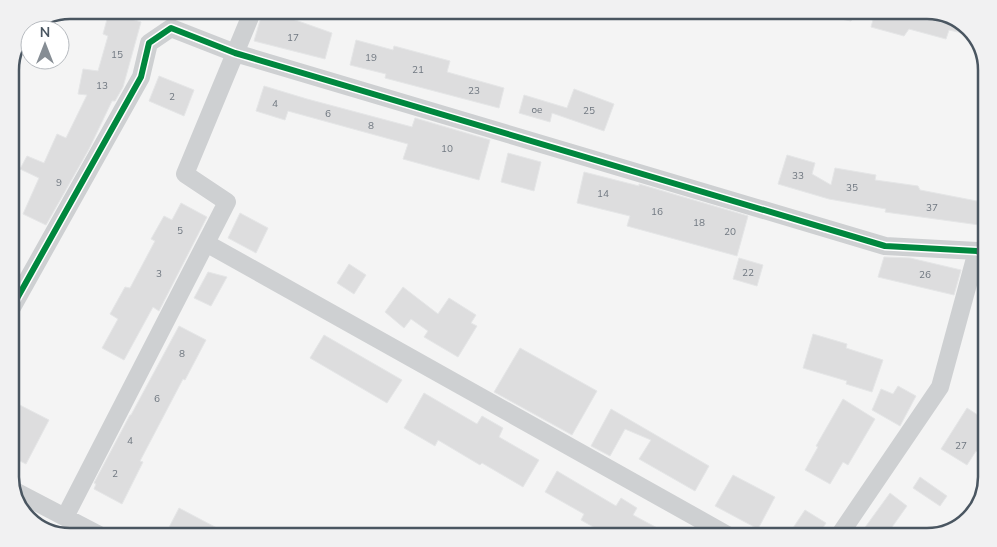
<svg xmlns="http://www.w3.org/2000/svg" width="997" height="547" font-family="'Nunito Sans',sans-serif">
<rect width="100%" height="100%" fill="#f4f4f4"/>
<path fill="#ddddde" stroke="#e5e6e7" d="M263 10H267L332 33 325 59 254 41Z
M822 10H927L957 18 976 36 949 30 946 39 909 29 904 36 871 27 873 20 854 14 851 21 821 15Z
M109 12 141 22 123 87 115 101H112L89 149 46 225 23 214 39 178 20 169 27 156 44 163 57 134 66 138 87 95 78 94 83 69 98 71 108 36 103 34Z
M356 40 393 50 394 46 450 61 447 72 504 88 499 108 385 78 386 74 350 65Z
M159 76 194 90 184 116 149 101Z
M264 86 307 99 412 127 415 118 490 140 479 180 403 159 408 144 288 111 285 120 256 111Z
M574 89 614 104 604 131 552 113 550 122 519 113 524 95 567 108Z
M508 153 541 162 534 191 501 182Z
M787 155 815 163 812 174 831 185 835 168 876 175 875 180 918 186 920 190 987 203V226L885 212 886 209 829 199 778 184Z
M584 172 639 186V184L748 216 737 256 627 226 630 216 577 203Z
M181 203 207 217 159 311 153 307 124 360 102 348 118 319 110 314 125 287 130 288 155 241 151 239 164 216 172 220Z
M240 213 268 228 256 253 228 238Z
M884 257 910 258 961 270 954 295 878 277Z
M739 258 763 265 757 286 733 279Z
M349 264 366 275 354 294 337 283Z
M208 272 227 277 211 306 194 298Z
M403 287 438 314 449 298 476 315 471 323 477 326 458 357 424 337 428 331 411 319 404 328 385 312Z
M179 326 206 340 185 380 183 379 140 461 143 462 122 504 94 489 96 484 94 483 130 415H131Z
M813 334 847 344 846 348 883 360 872 392 846 384 847 381 803 368Z
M324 335 402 380 387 403 310 358Z
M520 348 597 391 572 435 494 392Z
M898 386 916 396 900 426 872 410 881 389 893 394Z
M424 393 477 424 482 416 503 428 499 437 539 460 523 487 482 463 480 465 438 440 435 446 404 428Z
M843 399 875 419 848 465 843 462 830 484 805 470 818 447 816 446Z
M10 400 49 420 26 464 10 456Z
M967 408 987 421V458L976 451 967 465 941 449Z
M611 409 709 466 695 491 639 459 651 440 625 429 610 456 591 446Z
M557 471 616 506 621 498 637 508 633 515 674 537H599L602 532 581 520 584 514 545 492Z
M733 475 775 497 758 529 715 506Z
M920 477 947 496 940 506 913 488Z
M890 493 907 506 885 537H858Z
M179 508 234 537H164Z
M805 510 826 523 817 537H787Z"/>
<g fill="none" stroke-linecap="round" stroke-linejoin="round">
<path stroke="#ced0d2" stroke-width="18" d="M206 243 731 537
M10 311 141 77 149 43 171 28 235 53 885 246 977 251 987 256
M13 490 103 537
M65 517 227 202 185 174 253 10
M838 537 940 387 977 251"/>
<g stroke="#fff" stroke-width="9">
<path id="cycleway" d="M10 311 141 77 149 43 171 28 235 53 885 246 977 251 987 256"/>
</g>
<use href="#cycleway" stroke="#00873e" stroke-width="6"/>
</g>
<g text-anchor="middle" stroke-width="4" stroke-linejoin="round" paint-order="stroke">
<g font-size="10" fill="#707881">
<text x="293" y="41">17</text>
<text x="117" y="58">15</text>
<text x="371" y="61">19</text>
<text x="418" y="73">21</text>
<text x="102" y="89">13</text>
<text x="474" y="94">23</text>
<text x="172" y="100">2</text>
<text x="275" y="107">4</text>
<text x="537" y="113">oe</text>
<text x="589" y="114">25</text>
<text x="328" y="117">6</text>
<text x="371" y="129">8</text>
<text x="447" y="152">10</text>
<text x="798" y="179">33</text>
<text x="59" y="186">9</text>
<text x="852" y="191">35</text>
<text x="603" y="197">14</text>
<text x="932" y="211">37</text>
<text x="657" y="215">16</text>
<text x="699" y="226">18</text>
<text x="180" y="234">5</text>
<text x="730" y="235">20</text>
<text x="748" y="276">22</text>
<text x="159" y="277">3</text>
<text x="925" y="278">26</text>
<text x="182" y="357">8</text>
<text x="157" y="402">6</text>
<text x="130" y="444">4</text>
<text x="961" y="449">27</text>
<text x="115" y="477">2</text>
</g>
</g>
<path d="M0 0H997V547H0ZM70 19H927A51 51 0 0 1 978 70V477A51 51 0 0 1 927 528H70A51 51 0 0 1 19 477V70A51 51 0 0 1 70 19Z" fill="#f1f1f2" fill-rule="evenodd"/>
<path fill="none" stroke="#4a5661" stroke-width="2.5" d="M70 19H927A51 51 0 0 1 978 70V477A51 51 0 0 1 927 528H70A51 51 0 0 1 19 477V70A51 51 0 0 1 70 19Z"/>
<g transform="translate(45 45)"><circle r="24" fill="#ffffff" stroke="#b7bbc0"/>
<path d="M0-4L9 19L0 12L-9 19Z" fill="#868d94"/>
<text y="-8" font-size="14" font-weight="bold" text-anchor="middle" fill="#4a5661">N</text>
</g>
</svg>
